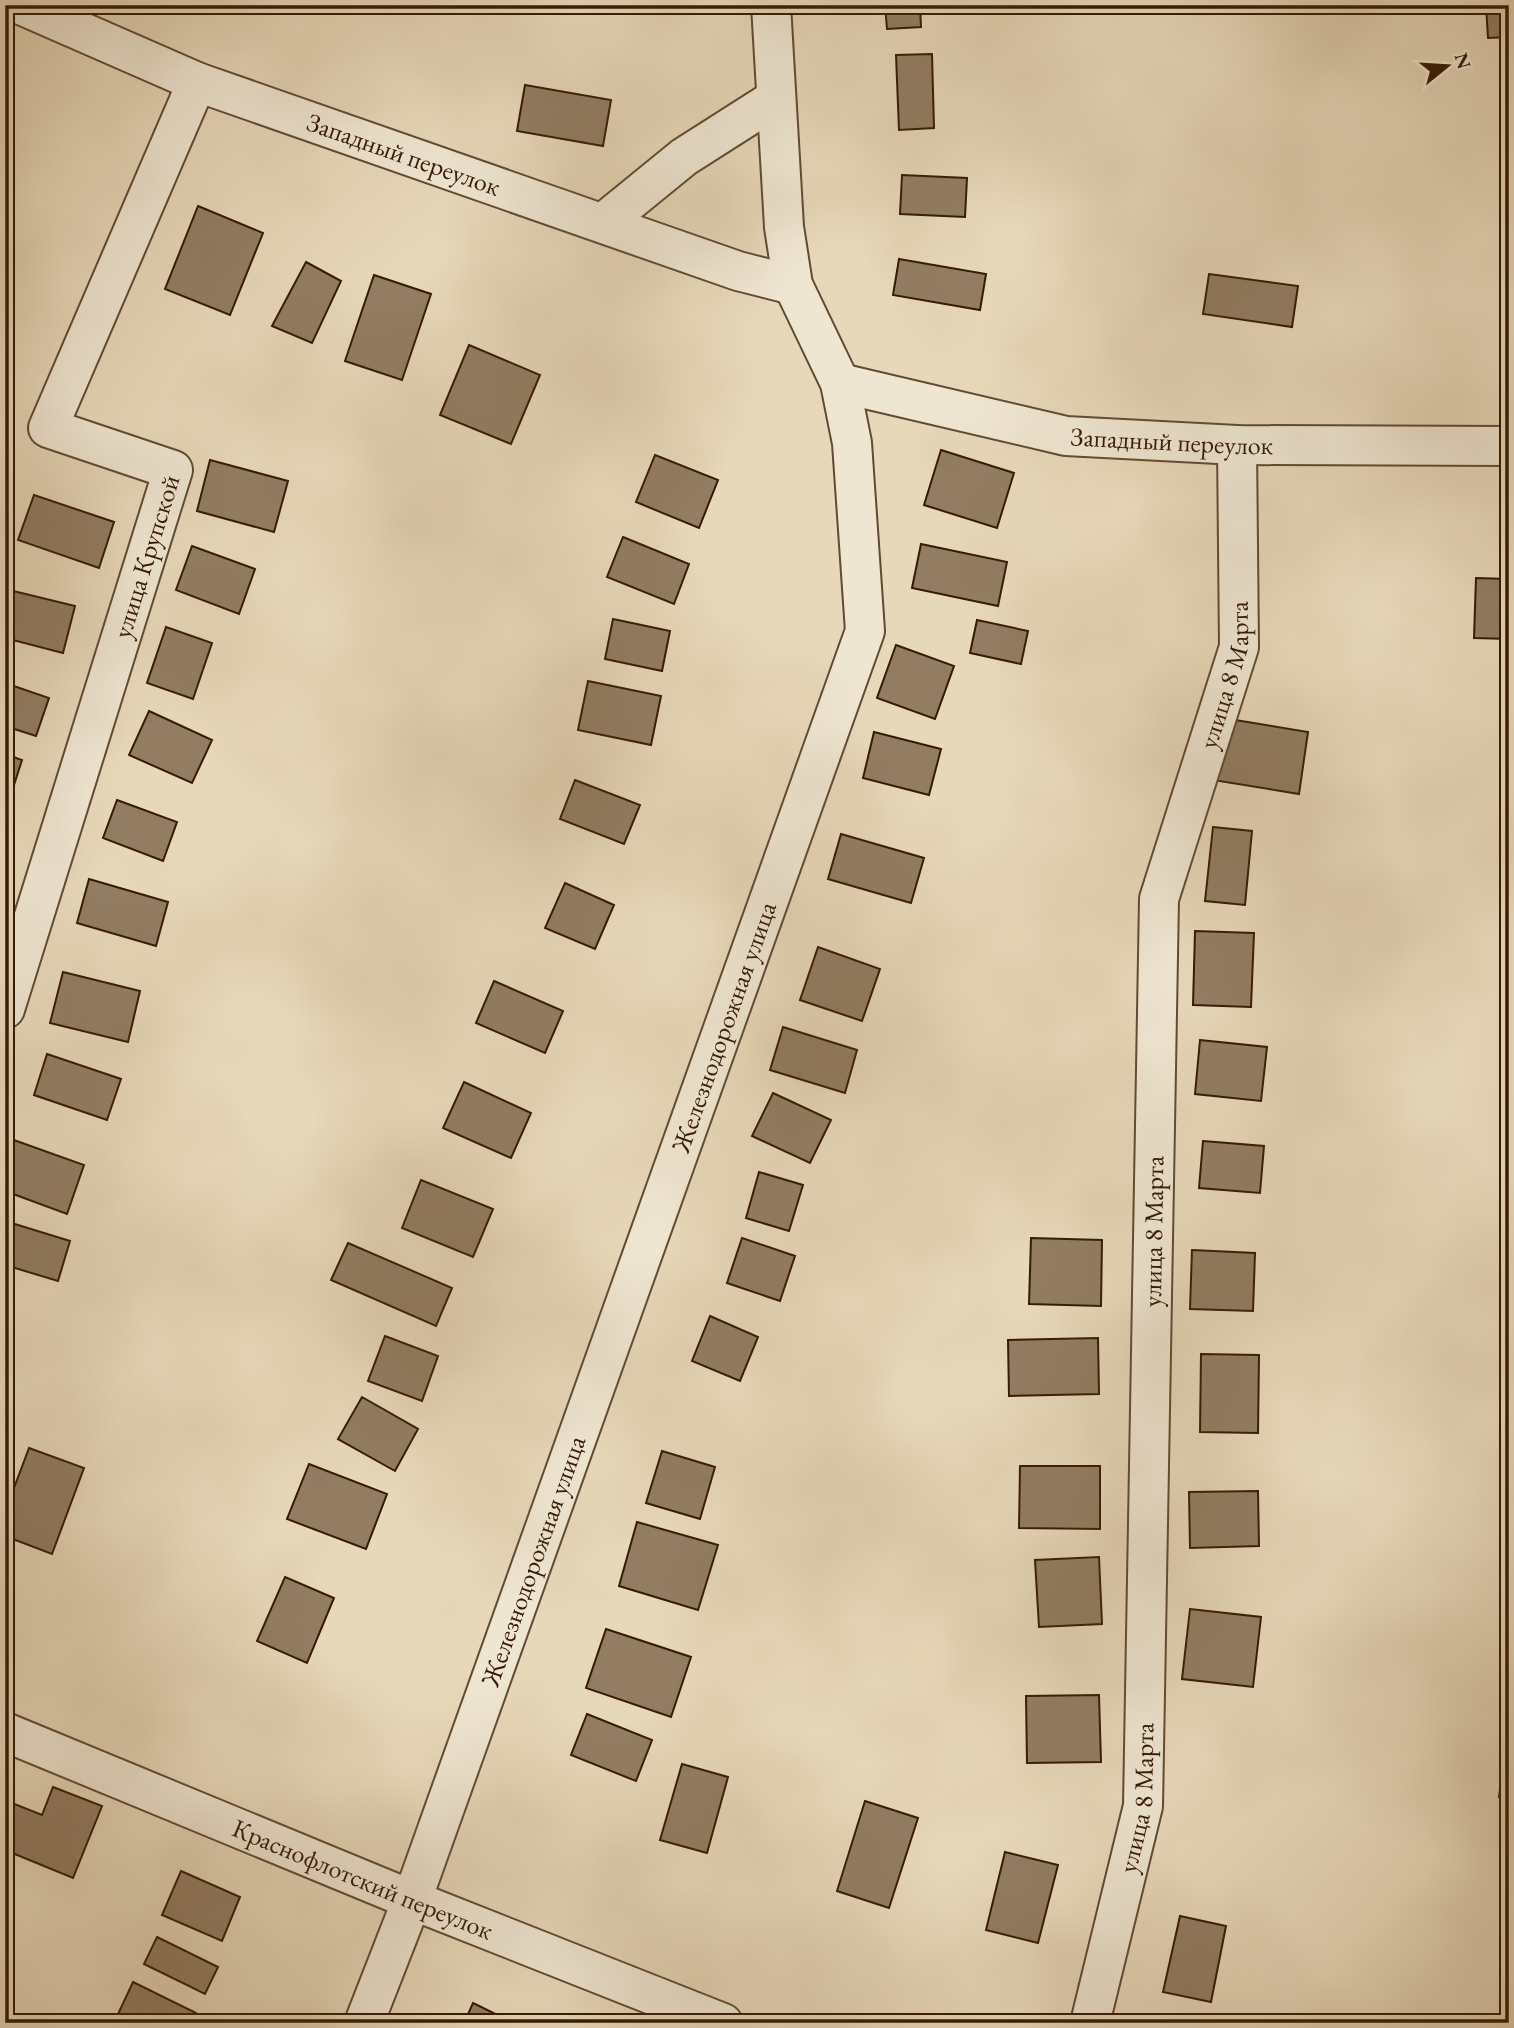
<svg xmlns="http://www.w3.org/2000/svg" width="1514" height="2028" font-family="'EB Garamond',serif">
<rect width="100%" height="100%" fill="#e7d8b9"/>
<filter id="stains"><feTurbulence type="fractalNoise" baseFrequency=".00286" numOctaves="4"/><feColorMatrix values="0 0 0 0 .2 0 0 0 0 .09 0 0 0 0 .02 0 0 0 .5 -.17"/></filter>
<radialGradient id="worn" r=".72"><stop offset=".6" stop-color="#630" stop-opacity="0"/><stop offset="1" stop-color="#630" stop-opacity=".3"/></radialGradient>
<path fill="#927d63" stroke="#361a05" stroke-width="2" d="M885 5H920L921 27 887 29Z
M1486 5H1509V37L1488 38Z
M932 54 934 128 899 130 896 55Z
M525 85 611 100 603 146 517 131Z
M902 175 967 178 965 217 900 214Z
M198 206 263 233 230 315 165 289Z
M899 259 986 274 980 310 893 295Z
M306 262 341 281 312 343 272 326Z
M1209 274 1298 286 1292 327 1203 314Z
M374 275 431 294 402 380 345 361Z
M469 345 540 375 511 444 440 415Z
M941 450 1014 473 997 528 924 505Z
M655 455 718 480 699 528 636 502Z
M210 460 288 481 274 532 197 511Z
M34 495 114 522 99 568 18 540Z
M623 537 689 564 674 604 607 577Z
M921 544 1007 562 998 606 912 588Z
M192 546 255 569 239 614 176 590Z
M1476 578 1509 579V639L1474 638Z
M5 589 75 606 63 653 5 638Z
M613 619 670 631 662 671 605 659Z
M977 620 1028 631 1021 664 970 653Z
M166 627 212 643 193 699 147 683Z
M896 645 954 666 935 719 877 698Z
M588 681 661 696 651 745 578 730Z
M5 683 49 698 36 736 5 726Z
M149 711 212 740 192 783 129 755Z
M1223 718 1308 732 1299 794 1213 780Z
M874 732 941 749 929 795 863 778Z
M5 754 22 760 6 810H5Z
M575 780 640 805 624 844 560 819Z
M117 800 177 822 163 861 103 838Z
M1213 827 1252 831 1245 905 1205 901Z
M841 834 924 858 911 903 828 879Z
M89 879 168 902 156 946 77 923Z
M565 883 614 905 595 949 545 928Z
M1195 931 1254 933 1251 1007 1193 1005Z
M818 947 880 969 862 1021 800 1000Z
M63 972 140 991 128 1042 50 1023Z
M494 981 563 1011 545 1053 476 1023Z
M783 1027 857 1050 845 1093 770 1070Z
M1200 1040 1267 1047 1261 1101 1195 1094Z
M47 1054 121 1079 107 1120 34 1095Z
M464 1082 531 1113 511 1158 443 1128Z
M773 1093 831 1120 810 1163 752 1136Z
M11 1139 84 1165 67 1214 5 1191V1155Z
M1203 1141 1264 1146 1260 1193 1199 1188Z
M759 1172 803 1185 789 1231 746 1218Z
M421 1180 493 1209 473 1257 402 1228Z
M5 1221 70 1241 58 1281 5 1265Z
M742 1238 795 1256 780 1301 727 1283Z
M1031 1238 1102 1240 1101 1306 1029 1304Z
M348 1243 452 1288 436 1326 331 1280Z
M1192 1250 1255 1253 1253 1311 1190 1309Z
M710 1316 758 1337 740 1381 692 1361Z
M385 1336 438 1356 422 1401 368 1381Z
M1098 1338 1099 1394 1009 1396 1008 1340Z
M1201 1354 1259 1355 1258 1433 1200 1432Z
M362 1397 418 1429 395 1471 338 1439Z
M1506 1421H1509V1468L1501 1467Z
M29 1448 84 1468 52 1554 5 1536V1512Z
M662 1451 715 1467 700 1519 646 1503Z
M309 1464 387 1494 366 1549 287 1519Z
M1020 1466H1100V1529L1019 1528Z
M1258 1491 1259 1546 1190 1548 1189 1492Z
M637 1522 718 1545 698 1610 619 1586Z
M1099 1557 1102 1624 1039 1627 1035 1560Z
M285 1577 334 1598 307 1663 257 1641Z
M1190 1609 1261 1617 1253 1687 1182 1679Z
M606 1629 691 1657 671 1717 586 1688Z
M1099 1695 1101 1762 1027 1763 1026 1696Z
M587 1714 652 1740 636 1781 571 1755Z
M1506 1744 1509 1745V1798L1499 1797Z
M682 1764 728 1777 707 1853 660 1840Z
M53 1787 102 1806 73 1878 5 1850V1819L12 1803 42 1815Z
M865 1801 918 1818 889 1908 837 1891Z
M1005 1852 1058 1865 1038 1943 986 1930Z
M181 1871 240 1897 222 1941 162 1915Z
M1180 1916 1226 1926 1211 2002 1163 1992Z
M157 1937 218 1967 205 1994 144 1964Z
M133 1982 196 2013 191 2023H136L118 2014Z
M473 2003 514 2023H464Z"/>
<g fill="none" stroke-linecap="round" stroke-linejoin="round">
<g stroke="#624a32" stroke-width="42">
<g id="minor">
<path id="s1" d="M21 5 197 82 738 271 793 285"/>
<path d="M603 223 684 157 775 99"/>
<path id="s2" d="M840 383 1066 436 1237 445 1509 446"/>
<path id="s3" d="M5 1009 173 470 48 428 197 82"/>
<path id="s4" d="M5 1732 412 1900 723 2023"/>
<path id="s5" d="M364 2023 412 1900 865 631 852 443 840 383 793 285 784 227 771 5"/>
<path id="s6" d="M1090 2023 1143 1806 1159 899 1239 647 1237 445"/>
</g>
</g>
<use href="#minor" stroke="#efe6d2" stroke-width="38"/>
</g>
<g text-anchor="middle" stroke-width="5" stroke-linejoin="round" paint-order="stroke">
<g font-size="26" fill="#361a05" stroke="#efe6d2">
<text dy="9" stroke="none"><textPath href="#s1" startOffset="411">Западный переулок</textPath></text>
<text dy="9" stroke="none"><textPath href="#s2" startOffset="338">Западный переулок</textPath></text>
<text dy="9" stroke="none"><textPath href="#s3" startOffset="474">улица Крупской</textPath></text>
<text dy="9" stroke="none"><textPath href="#s6" startOffset="1365">улица 8 Марта</textPath></text>
<text dy="9" stroke="none"><textPath href="#s5" startOffset="1059">Железнодорожная улица</textPath></text>
<text dy="9" stroke="none"><textPath href="#s6" startOffset="798">улица 8 Марта</textPath></text>
<text dy="9" stroke="none"><textPath href="#s5" startOffset="492">Железнодорожная улица</textPath></text>
<text dy="9" stroke="none"><textPath href="#s6" startOffset="231">улица 8 Марта</textPath></text>
<text dy="9" stroke="none"><textPath href="#s4" startOffset="387">Краснофлотский переулок</textPath></text>
</g>
</g>
<rect width="1514" height="2028" fill="none" stroke="#e7d8b9" stroke-width="28"/>
<rect x="7" y="7" width="1500" height="2014" fill="none" stroke="#361a05" stroke-width="3.5"/>
<rect x="14" y="14" width="1486" height="2000" fill="none" stroke="#361a05" stroke-width="2"/>
<g transform="translate(1447 66) rotate(72)" stroke="#efe6d2" stroke-width="5" paint-order="stroke">
<path d="M0-5L12 26L0 18L-12 26Z" fill="#361a05"/>
<text y="-10" font-size="19" font-weight="bold" text-anchor="middle" fill="#361a05">N</text>
</g>
<rect width="100%" height="100%" filter="url(#stains)"/>
<rect width="100%" height="100%" fill="url(#worn)"/>
</svg>
